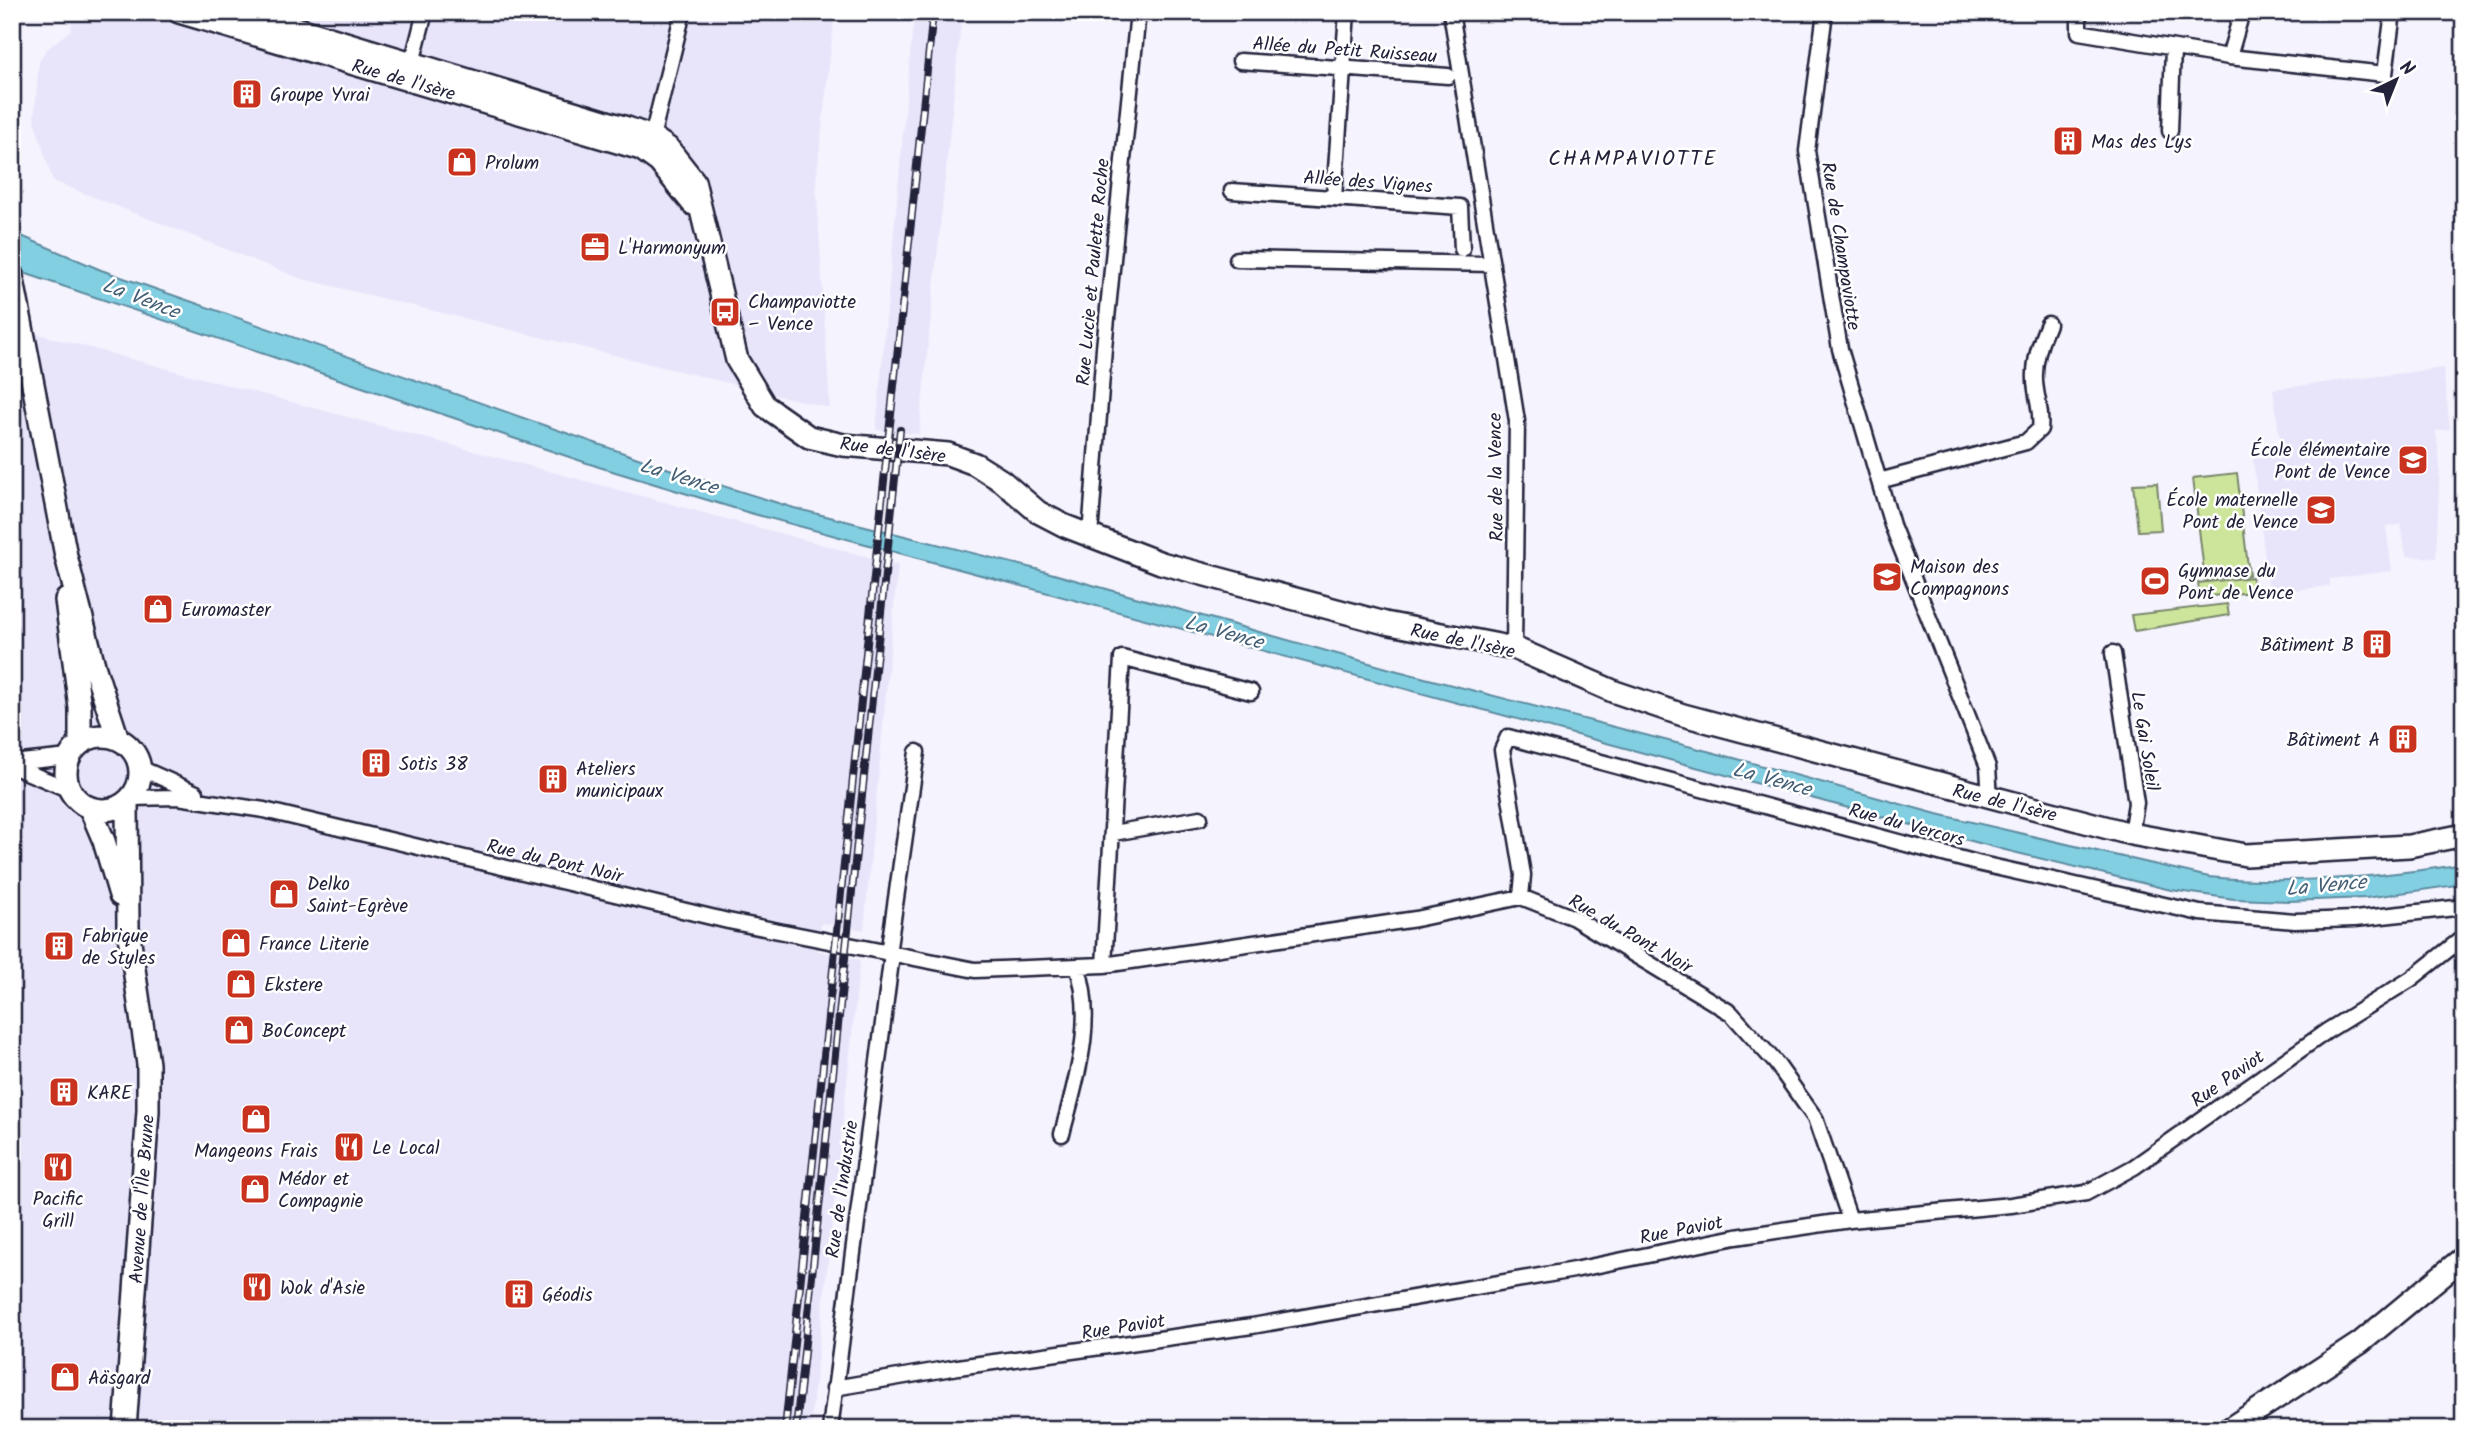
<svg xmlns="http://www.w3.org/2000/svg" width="2476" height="1441" font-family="Kalam,sans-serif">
<rect width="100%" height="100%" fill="#f5f3fd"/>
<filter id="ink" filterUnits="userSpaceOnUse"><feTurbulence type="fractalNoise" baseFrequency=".0143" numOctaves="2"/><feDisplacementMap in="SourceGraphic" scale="14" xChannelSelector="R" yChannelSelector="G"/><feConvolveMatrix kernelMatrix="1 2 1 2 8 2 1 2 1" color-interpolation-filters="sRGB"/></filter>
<g filter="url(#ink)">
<path fill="#e8e5fb" d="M72 12H835L816 182 830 408 299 278 53 181 34 120 39 62 46 50 71 30Z
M914 12H962L919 434 876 430Z
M12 327 898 565 864 930 821 923 818 951 860 960 810 1429H12Z
M2443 368 2450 429 2436 431 2440 465 2436 558 2406 556 2401 525 2386 526 2392 571 2330 579V586L2269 593 2253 459 2282 455 2273 389Z"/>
<path fill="#cce59b" stroke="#77846b" stroke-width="2" d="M2237 473 2249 575 2205 580 2193 478Z
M2157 483 2161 530 2138 531 2133 484Z
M2252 577 2253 592 2200 597 2198 583Z
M2227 604 2229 615 2134 631 2131 615Z"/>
<path fill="#82cfe2" stroke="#5c8a9f" stroke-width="2" d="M12 232 101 270 678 472 794 508 1036 569 1394 670 1734 758 1933 813 2209 877C2294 885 2379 877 2464 864V884L2366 898 2289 901 2234 899 2171 890 2005 850 750 513 599 467 12 269Z"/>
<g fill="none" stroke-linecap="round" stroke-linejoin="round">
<g stroke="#22223b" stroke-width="19">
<path id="street" d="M1451 12 1517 421 1514 648
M1825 12 1807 151 1840 349 1892 525 1988 767 1990 799
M2079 12V32L2229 57 2385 74 2393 12
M2229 57 2242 12
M1240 61 1448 76
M412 63 425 12
M2170 131 2173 48
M652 137 683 12
M1232 191 1460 207 1462 249
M1334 198 1347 12
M1237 259 1492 264
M1879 481 2026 442 2040 429C2042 413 2038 405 2036 390 2032 368 2039 344 2048 324
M1090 536 1104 348 1138 12
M2113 653 2136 803 2131 834
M12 763 69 757
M12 766 70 790
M140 768 196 793
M131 798 178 797 264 810 728 921 975 970 1104 965 1416 919 1521 897 1574 918 1731 1013 1776 1063 1815 1118 1850 1220
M1113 833 1200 818
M1521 897 1523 875 1502 750 1508 737 1977 863 2200 913 2295 921 2355 919 2464 907
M888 954 917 752
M1104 965 1122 658 1251 692
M1062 1134C1076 1080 1096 1020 1077 966
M834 1388 958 1367 1252 1326 1574 1270 1736 1237 1850 1220 2011 1205 2086 1193 2134 1167 2327 1031 2411 979 2464 937
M830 1429 892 954"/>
</g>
<g stroke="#22223b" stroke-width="26">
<path id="secondary" d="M179 12 641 149 659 162 693 204
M243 12 627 128 652 137 668 148 694 181 737 360 765 406 809 437 843 445 948 454 975 464 1002 481 1038 512 1065 526 1161 563 1385 623 1514 648 1615 692 1683 715 2131 834 2246 855 2409 846 2464 835
M12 275 66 556 95 669 118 739
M66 600 80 708V744
M66 773a37 37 0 1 1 74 0a37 37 0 1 1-74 0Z
M90 808 104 841 120 895
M125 1429 148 1111V1064L128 928 127 803
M2229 1429 2360 1343 2464 1257"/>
</g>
<use href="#street" stroke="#fff" stroke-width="14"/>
<use href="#secondary" stroke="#fff" stroke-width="21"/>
<g stroke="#22223b" stroke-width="8">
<path id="rail" d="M785 1429 933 12
M796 1429 900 430"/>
</g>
<use href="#rail" stroke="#fff" stroke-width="5" stroke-dasharray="16" stroke-linecap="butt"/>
</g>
</g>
<defs>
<g id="building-square" transform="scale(1.575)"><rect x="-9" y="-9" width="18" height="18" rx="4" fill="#c8321e" stroke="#fff"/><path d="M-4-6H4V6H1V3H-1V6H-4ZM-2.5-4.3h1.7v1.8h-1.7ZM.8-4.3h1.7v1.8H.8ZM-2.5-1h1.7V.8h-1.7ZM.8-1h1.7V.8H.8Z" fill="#fff"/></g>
<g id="shop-square" transform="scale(1.575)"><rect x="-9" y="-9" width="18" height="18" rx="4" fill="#c8321e" stroke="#fff"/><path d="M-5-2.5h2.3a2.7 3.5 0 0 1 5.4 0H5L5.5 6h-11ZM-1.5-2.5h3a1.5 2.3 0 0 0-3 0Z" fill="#fff"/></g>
<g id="office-square" transform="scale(1.575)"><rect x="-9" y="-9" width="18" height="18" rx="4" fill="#c8321e" stroke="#fff"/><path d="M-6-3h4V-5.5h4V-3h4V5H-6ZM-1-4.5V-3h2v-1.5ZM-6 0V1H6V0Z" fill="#fff"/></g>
<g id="bus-square" transform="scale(1.575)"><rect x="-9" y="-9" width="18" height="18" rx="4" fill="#c8321e" stroke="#fff"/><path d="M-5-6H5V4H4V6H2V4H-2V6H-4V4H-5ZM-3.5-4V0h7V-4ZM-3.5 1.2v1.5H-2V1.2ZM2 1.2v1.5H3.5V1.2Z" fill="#fff"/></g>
<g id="school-square" transform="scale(1.575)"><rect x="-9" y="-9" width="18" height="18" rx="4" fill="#c8321e" stroke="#fff"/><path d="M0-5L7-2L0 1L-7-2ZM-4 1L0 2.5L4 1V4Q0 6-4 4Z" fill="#fff"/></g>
<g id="stadium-square" transform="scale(1.575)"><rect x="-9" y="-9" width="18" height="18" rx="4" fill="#c8321e" stroke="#fff"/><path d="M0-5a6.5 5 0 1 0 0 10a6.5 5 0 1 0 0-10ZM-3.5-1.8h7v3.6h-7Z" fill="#fff"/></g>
<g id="restaurant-square" transform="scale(1.575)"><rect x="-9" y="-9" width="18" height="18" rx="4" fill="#c8321e" stroke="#fff"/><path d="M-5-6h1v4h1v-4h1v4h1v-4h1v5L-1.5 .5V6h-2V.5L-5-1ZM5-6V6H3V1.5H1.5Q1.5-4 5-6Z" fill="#fff"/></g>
</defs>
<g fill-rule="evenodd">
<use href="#building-square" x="247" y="94"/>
<use href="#building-square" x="2068" y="141"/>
<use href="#shop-square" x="462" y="162"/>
<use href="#office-square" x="595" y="247"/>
<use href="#bus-square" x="725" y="312"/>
<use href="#school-square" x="2413" y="460"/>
<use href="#school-square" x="2321" y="510"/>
<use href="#school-square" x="1887" y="577"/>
<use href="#stadium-square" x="2155" y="581"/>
<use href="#shop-square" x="158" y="609"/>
<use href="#building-square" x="2377" y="644"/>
<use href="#building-square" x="2403" y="739"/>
<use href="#building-square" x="376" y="763"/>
<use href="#building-square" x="553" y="779"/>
<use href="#shop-square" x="284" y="894"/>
<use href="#shop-square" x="236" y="943"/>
<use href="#building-square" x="59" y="946"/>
<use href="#shop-square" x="241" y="984"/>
<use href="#shop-square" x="239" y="1030"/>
<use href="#building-square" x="64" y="1092"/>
<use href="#shop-square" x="256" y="1119"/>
<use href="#restaurant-square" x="349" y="1147"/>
<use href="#restaurant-square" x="58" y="1167"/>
<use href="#shop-square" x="255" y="1189"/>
<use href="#restaurant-square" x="257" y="1287"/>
<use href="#building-square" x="519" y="1294"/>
<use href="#shop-square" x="65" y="1377"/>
</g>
<g text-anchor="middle" stroke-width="5" stroke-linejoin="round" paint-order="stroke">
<g font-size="19" fill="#22223b" stroke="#fff">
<text transform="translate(1345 49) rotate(4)" y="7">Allée du Petit Ruisseau</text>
<text transform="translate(404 79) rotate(16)" y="7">Rue de l'Isère</text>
<text transform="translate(1368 181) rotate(4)" y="7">Allée des Vignes</text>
<text transform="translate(1842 246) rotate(81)" y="7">Rue de Champaviotte</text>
<text transform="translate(1092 272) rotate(-85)" y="7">Rue Lucie et Paulette Roche</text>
<text transform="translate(893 449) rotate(7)" y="7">Rue de l'Isère</text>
<text transform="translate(1495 477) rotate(-91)" y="7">Rue de la Vence</text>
<text transform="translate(1463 640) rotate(12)" y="7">Rue de l'Isère</text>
<text transform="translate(2146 741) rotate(81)" y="7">Le Gai Soleil</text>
<text transform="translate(2005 802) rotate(14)" y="7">Rue de l'Isère</text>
<text transform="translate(1907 824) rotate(15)" y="7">Rue du Vercors</text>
<text transform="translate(555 860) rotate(13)" y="7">Rue du Pont Noir</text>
<text transform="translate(1631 933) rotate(30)" y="7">Rue du Pont Noir</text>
<text transform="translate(2227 1078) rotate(-35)" y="7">Rue Paviot</text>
<text transform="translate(841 1189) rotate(-82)" y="7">Rue de l'Industrie</text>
<text transform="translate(141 1199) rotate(-86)" y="7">Avenue de l'Île Brune</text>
<text transform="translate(1681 1229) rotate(-11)" y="7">Rue Paviot</text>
<text transform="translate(1123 1326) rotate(-9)" y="7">Rue Paviot</text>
</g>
<g font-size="19" fill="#22223b" stroke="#fff" text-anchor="start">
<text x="270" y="101">Groupe Yvrai</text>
<text x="2091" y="148">Mas des Lys</text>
<text x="485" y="169">Prolum</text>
<text x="618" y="254">L'Harmonyum</text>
<text x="748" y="308">Champaviotte<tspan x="748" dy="22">– Vence</tspan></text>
<text x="2390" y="456" text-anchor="end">École élémentaire<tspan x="2390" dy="22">Pont de Vence</tspan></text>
<text x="2298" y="506" text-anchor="end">École maternelle<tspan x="2298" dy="22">Pont de Vence</tspan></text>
<text x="1910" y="573">Maison des<tspan x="1910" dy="22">Compagnons</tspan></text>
<text x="2178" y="577">Gymnase du<tspan x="2178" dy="22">Pont de Vence</tspan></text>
<text x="181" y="616">Euromaster</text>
<text x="2354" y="651" text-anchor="end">Bâtiment B</text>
<text x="2380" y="746" text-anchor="end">Bâtiment A</text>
<text x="399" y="770">Sotis 38</text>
<text x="576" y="775">Ateliers<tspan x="576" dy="22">municipaux</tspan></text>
<text x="307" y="890">Delko<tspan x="307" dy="22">Saint-Egrève</tspan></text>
<text x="82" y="942">Fabrique<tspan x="82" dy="22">de Styles</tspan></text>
<text x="259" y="950">France Literie</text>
<text x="264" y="991">Ekstere</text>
<text x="262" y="1037">BoConcept</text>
<text x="87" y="1099">KARE</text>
<text x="372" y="1154">Le Local</text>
<text x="256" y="1157" text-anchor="middle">Mangeons Frais</text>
<text x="278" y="1185">Médor et<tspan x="278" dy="22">Compagnie</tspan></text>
<text x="58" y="1205" text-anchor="middle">Pacific<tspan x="58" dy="22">Grill</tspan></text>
<text x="280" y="1294">Wok d'Asie</text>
<text x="542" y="1301">Géodis</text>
<text x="88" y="1384">Aäsgard</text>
</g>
<g font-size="21" letter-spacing="2" fill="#22223b" stroke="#fff">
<text x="1633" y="165">CHAMPAVIOTTE</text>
</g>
<g font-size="21" font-style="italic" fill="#445f75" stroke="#fff">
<text transform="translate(141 298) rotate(21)" y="7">La Vence</text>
<text transform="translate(679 476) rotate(17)" y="7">La Vence</text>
<text transform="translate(1224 632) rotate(15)" y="7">La Vence</text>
<text transform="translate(1772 779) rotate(15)" y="7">La Vence</text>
<text transform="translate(2326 885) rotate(-5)" y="7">La Vence</text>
</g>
</g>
<rect width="2476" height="1441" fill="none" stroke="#fff" stroke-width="42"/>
<rect x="21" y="21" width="2434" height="1399" fill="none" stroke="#22223b" stroke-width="2.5" filter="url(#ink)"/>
<g transform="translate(2396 80) rotate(43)" stroke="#ffffff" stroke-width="5" paint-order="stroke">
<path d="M0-5L12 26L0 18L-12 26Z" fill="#22223b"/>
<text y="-10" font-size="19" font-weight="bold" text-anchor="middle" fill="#22223b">N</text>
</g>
</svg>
